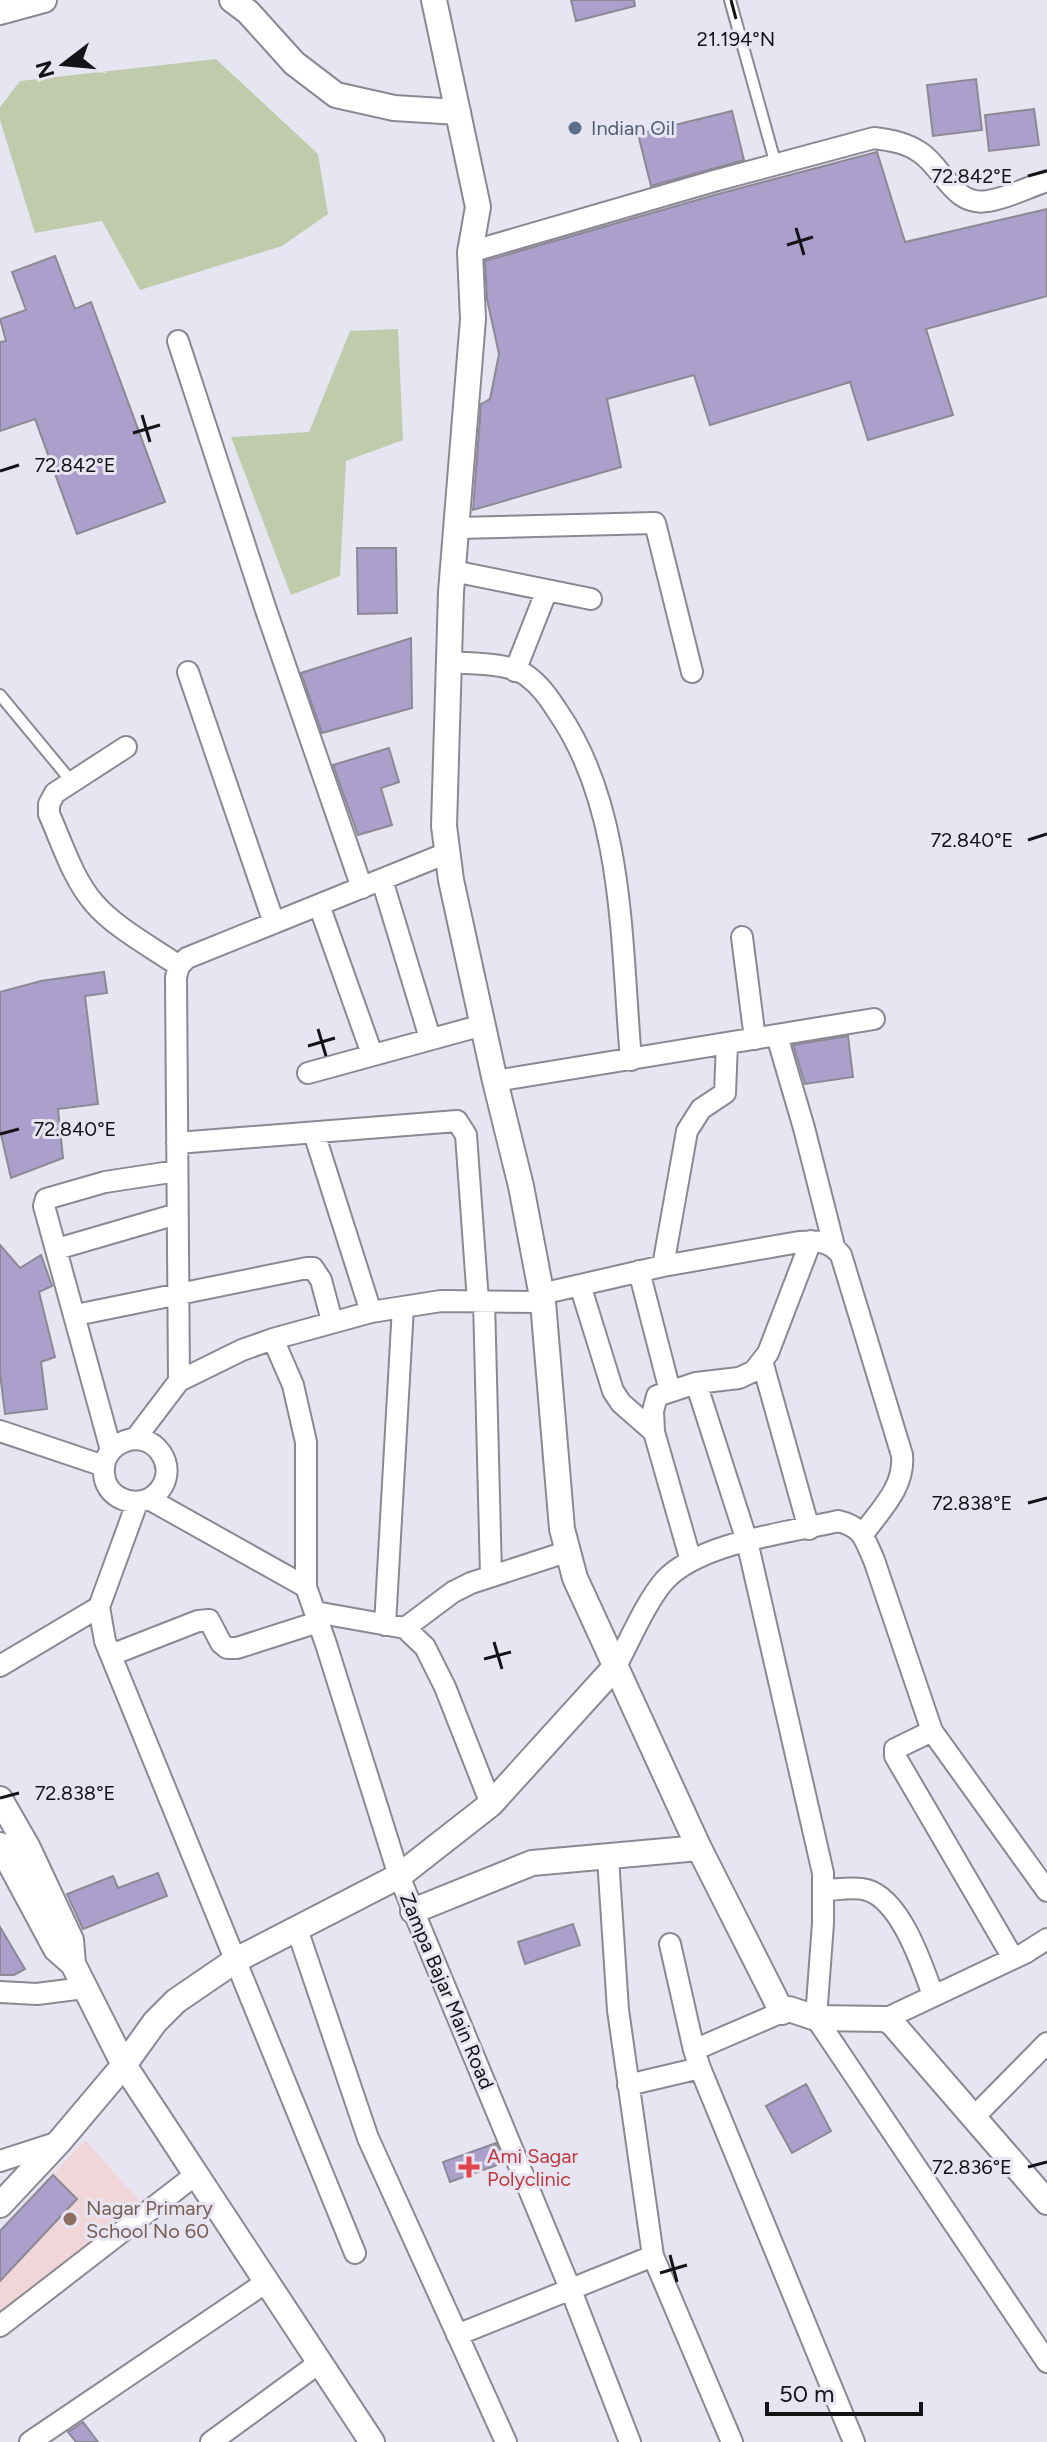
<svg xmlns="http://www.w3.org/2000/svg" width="1047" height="2442" font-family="Figtree,sans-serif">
<rect width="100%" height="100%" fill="#e8e5f2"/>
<path fill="#f1d6d9" d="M85 2140 145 2207 0 2319V2231Z"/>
<path fill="#bfcbaa" d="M216 59 318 154 328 214 282 246 140 290 102 221 35 233 0 120V107L20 81Z
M398 329 403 440 346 461 340 576 291 595 231 437 309 432 350 331Z"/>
<path fill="#aba0cb" stroke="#8b8994" stroke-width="2" d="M571 0H634L635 6 576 21Z
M976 79 982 130 933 136 927 85Z
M1034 109 1039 145 989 151 985 115Z
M732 111 744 160 651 186 638 134Z
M877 152 905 242 1047 209V296L926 329 953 415 868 440 850 382 710 425 694 375 607 399 621 467 473 510 481 404 490 399 499 354 487 299 485 261 718 194Z
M55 256 75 309 91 302 165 502 77 534 35 419 0 431V342L6 341 0 319 26 310 12 272Z
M357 548H396L397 613 358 614Z
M411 638 412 708 322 733 301 673Z
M389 748 399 782 381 788 392 825 358 835 333 765Z
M104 972 107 993 85 996 98 1104 58 1109 63 1158 11 1178 0 1130V992L41 981Z
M848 1036 853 1077 805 1084 793 1045Z
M0 1245 20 1268 41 1255 52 1286 39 1292 55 1357 41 1362 47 1409 5 1414 0 1373Z
M158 1873 167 1896 83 1929 67 1894 113 1876 118 1888Z
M573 1924 580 1945 525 1964 518 1942Z
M0 1927 25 1969 14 1975H0Z
M806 2084 831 2131 792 2153 766 2106Z
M496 2143 503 2163 450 2182 443 2162Z
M53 2175 77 2199 0 2281V2231Z
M83 2422 98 2442H76L68 2432Z"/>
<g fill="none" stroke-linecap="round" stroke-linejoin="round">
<g stroke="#8b8894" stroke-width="14">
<path id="service" d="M730 0 776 165
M0 695 72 782"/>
</g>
<g stroke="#8b8894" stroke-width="24">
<path id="minor" d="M470 252 714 181 874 138C891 140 907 143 921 153 944 169 954 207 988 201 1008 198 1028 187 1047 181
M178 341 266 610 362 888
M457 528 655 523 692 672
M453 571 591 599
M449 662C471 664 507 662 526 675 540 685 549 698 558 712 625 809 621 946 631 1060
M515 671 547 590
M188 672 274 923
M126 747 55 793 49 804V814C62 843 73 879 94 903 114 927 153 948 179 966
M382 880 430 1038
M319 905 372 1054
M742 937 755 1039
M777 1036 804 1128 834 1246
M308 1073 483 1025
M495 1081 874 1019
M314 1133 371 1312
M177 1143 457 1121 466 1135 478 1301
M57 1249 177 1214
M663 1266 687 1131 701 1109 725 1093 727 1043
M639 1271 670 1391
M580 1285 613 1391 621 1403 654 1432
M541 1294 663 1266 799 1242C817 1241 829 1240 841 1255L902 1455C905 1487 881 1509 863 1534
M484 1301 491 1575
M76 1315 307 1268H313L321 1280 332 1321
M273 1339 293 1385 306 1442V1587
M762 1361 809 1529
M179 1381 176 977 179 966 187 958 447 853
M696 1383 747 1541 823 1873V1923L816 2018 1047 2362
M0 1431 104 1466
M135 1439 179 1381 242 1350 273 1339 371 1312 441 1301 543 1302
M111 1450 44 1206 46 1199 105 1182 177 1171
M149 1499C189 1475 153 1420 116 1446 108 1452 103 1462 104 1473 105 1496 129 1507 149 1499L306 1587 326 1644 399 1876 574 2298 630 2442
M137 1503 99 1607 105 1641 355 2253
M691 1561 654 1432 653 1411 657 1396 696 1383 739 1378 754 1371 768 1353 811 1241
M315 1612 405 1628 425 1647 445 1687 491 1804
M385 1625 403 1307
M405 1628 453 1592 471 1583 566 1552
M111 1655 198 1621 209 1620 221 1643 227 1648H237L318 1622
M0 1666 99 1607
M616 1666C629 1642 647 1600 665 1580 701 1542 788 1533 838 1521 863 1527 864 1538 874 1560L932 1731 1047 1891
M932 1731 895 1749V1756L1013 1958
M608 1858 618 2010 653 2256 732 2442
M823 1890C836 1890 854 1886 867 1890 901 1900 922 1965 933 1995
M297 1929 368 2138 506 2442
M670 1944 694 2050
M0 1992 37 1994 84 1988
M885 2019 1025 1953 1047 1939
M700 2068 854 2442
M628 2085 700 2068 694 2050 782 2012
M974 2117 1047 2043
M0 2161 59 2142
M0 2326 194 2176
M457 2335 653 2256
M30 2442 265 2283
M211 2442 319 2363"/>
</g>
<g stroke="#8b8894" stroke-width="28">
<path id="tertiary" d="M232 0 248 12 294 63 336 95 394 108 458 112
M434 0 478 207 470 252 473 319 451 592 444 826 451 880 495 1081 521 1186 543 1302 562 1529 575 1578 699 1848 782 2012 789 2009 816 2018 885 2019 892 2023 1047 2202
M0 12 44 0
M0 1799 28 1848 71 1940 73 1964 124 2065 372 2442
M0 1845 56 1949 73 1964
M413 1911 532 1863 699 1848
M0 2205 59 2142 124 2065 155 2022 176 2001 236 1960 399 1876 491 1804 616 1666"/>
</g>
<use href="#service" stroke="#fff" stroke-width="10"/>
<use href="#minor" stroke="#fff" stroke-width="20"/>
<use href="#tertiary" stroke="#fff" stroke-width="24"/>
</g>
<path fill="none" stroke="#141317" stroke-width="3" d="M731 0 736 19M1028 176 1047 171M796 228 804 255M787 245 813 237M142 415 150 442M133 433 160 425M0 471 19 465M1028 840 1047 834M318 1029 326 1056M308 1046 335 1038M0 1134 19 1129M1028 1503 1047 1498M494 1642 502 1669M484 1659 511 1652M0 1798 19 1793M1028 2167 1047 2162M670 2255 677 2282M660 2273 687 2265"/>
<circle fill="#5c6f8a" stroke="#e8e5f2" stroke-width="3" cx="575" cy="128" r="8"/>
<path fill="#e0444e" stroke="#e8e5f2" stroke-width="3" d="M465 2155h8v8h8v8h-8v8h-8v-8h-8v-8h8z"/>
<circle fill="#8d6e63" stroke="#e8e5f2" stroke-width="3" cx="70" cy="2219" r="8"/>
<g text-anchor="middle" stroke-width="6" stroke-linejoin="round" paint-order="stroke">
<g font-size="20" fill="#4e5e75" stroke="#e8e5f2" text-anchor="start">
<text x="591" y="135">Indian Oil</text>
</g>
<g font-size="20" fill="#141317" stroke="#e8e5f2">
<text transform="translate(447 1991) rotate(67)" y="7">Zampa Bajar Main Road</text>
</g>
<g font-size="20" fill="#be3a42" stroke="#e8e5f2" text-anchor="start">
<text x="487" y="2163">Ami Sagar<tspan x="487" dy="23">Polyclinic</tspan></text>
</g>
<g font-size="20" fill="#785e54" stroke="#e8e5f2" text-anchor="start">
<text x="86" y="2215">Nagar Primary<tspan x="86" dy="23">School No 60</tspan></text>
</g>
</g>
<g font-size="20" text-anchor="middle" fill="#141317" stroke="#e8e5f2" stroke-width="6" stroke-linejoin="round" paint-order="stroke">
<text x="736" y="46">21.194°N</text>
<text x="972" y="183">72.842°E</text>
<text x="75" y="472">72.842°E</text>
<text x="972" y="847">72.840°E</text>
<text x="75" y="1136">72.840°E</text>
<text x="972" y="1510">72.838°E</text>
<text x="75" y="1800">72.838°E</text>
<text x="972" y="2174">72.836°E</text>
</g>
<g transform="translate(64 64) rotate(254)" stroke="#e8e5f2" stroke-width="6" paint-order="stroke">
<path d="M0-6L14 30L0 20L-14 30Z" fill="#141317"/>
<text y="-12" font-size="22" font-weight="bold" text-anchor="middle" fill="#141317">N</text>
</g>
<path d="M767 2402v12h154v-12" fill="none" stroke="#141317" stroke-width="4"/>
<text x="779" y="2402" font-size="24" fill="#141317" stroke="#e8e5f2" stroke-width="6" paint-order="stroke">50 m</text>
</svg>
